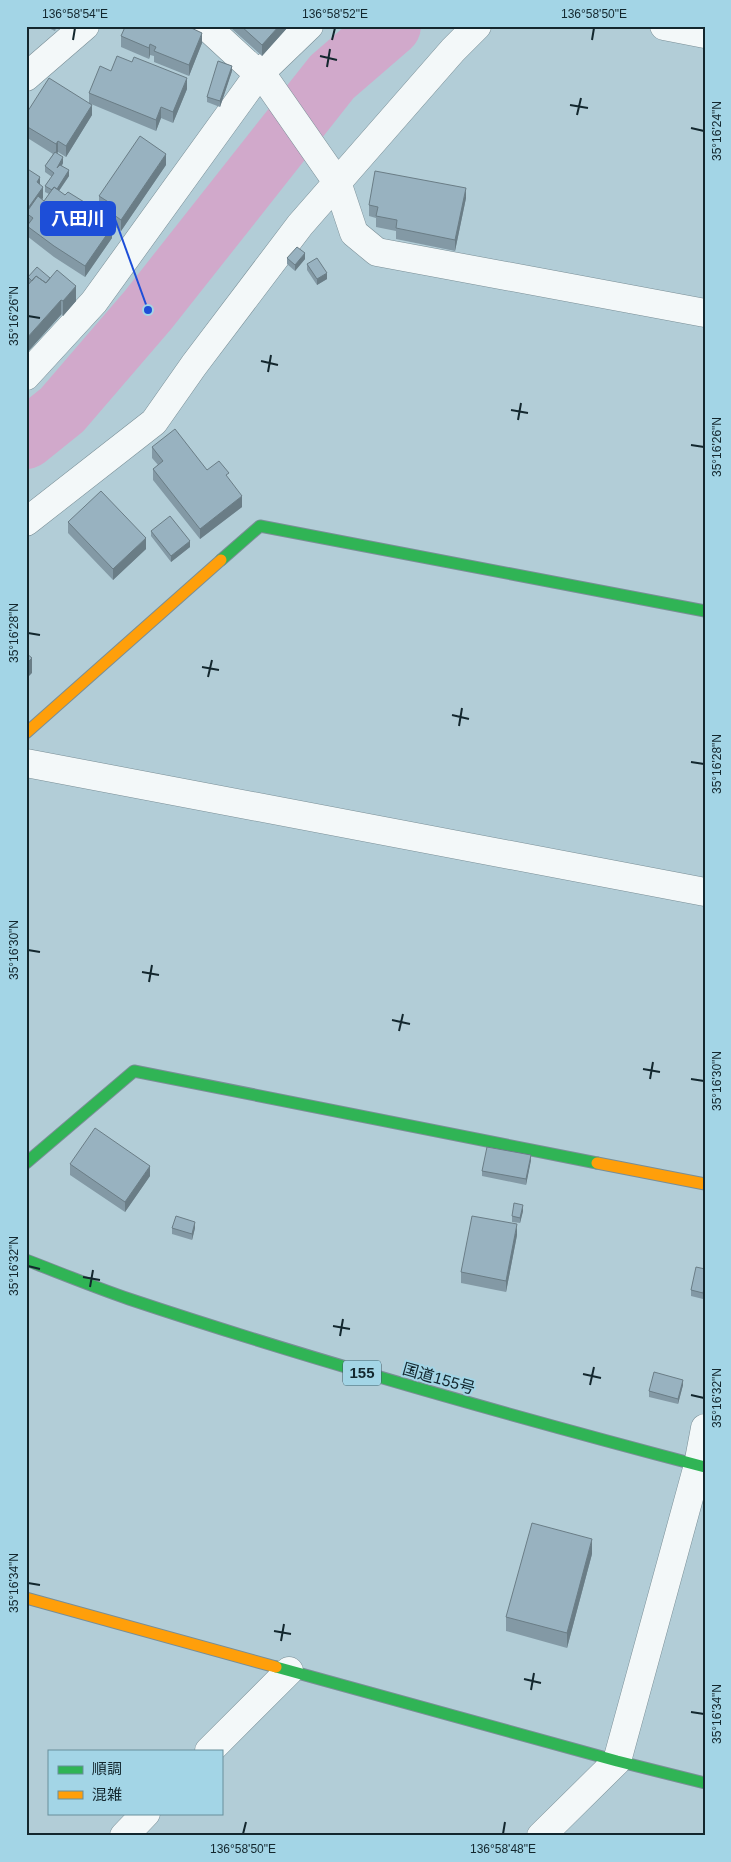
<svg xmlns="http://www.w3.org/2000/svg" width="731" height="1862" font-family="Helvetica,'Noto Sans JP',sans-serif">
<rect width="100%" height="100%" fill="#b2cdd7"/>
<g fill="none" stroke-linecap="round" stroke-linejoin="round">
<path stroke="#d1a9cb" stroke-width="60" d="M26 439 62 410 148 310 332 77 391 26"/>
<g stroke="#798e96" stroke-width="29">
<path id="street" d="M206 26 268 83 337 182 354 233 377 252 705 313
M664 26 705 34
M26 77 85 26
M26 376 94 302 258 75 309 26
M26 522 154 422 194 365 300 225 453 50 477 26
M26 763 705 892
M209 1751 289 1671
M124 1836 146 1813
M541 1836 617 1761 698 1465 705 1428"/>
</g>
<g stroke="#798e96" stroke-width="13">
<path id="fast" d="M221 560 260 526 705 611
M26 1163 134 1071 597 1163
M26 1260C60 1273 94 1287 129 1299 318 1362 511 1416 705 1467
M276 1667 617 1761 705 1783"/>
</g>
<g stroke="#798e96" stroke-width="13">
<path id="slow" d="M26 733 221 560
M597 1163 705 1184
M26 1598 276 1667"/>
</g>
<use href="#street" stroke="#f3f8f9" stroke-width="28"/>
<use href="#fast" stroke="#30b455" stroke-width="11"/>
<use href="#slow" stroke="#ff9f0a" stroke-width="11"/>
</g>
<path fill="#8399a5" d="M44 26H57L55 31Z
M232 26H288V27L262 56 232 29Z
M127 28 202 43 189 76 154 62V56L150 55 149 59 121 47V36Z
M111 71 187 89 173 123 161 118 156 131 91 104 92 115 66 157 58 152 57 153 63 163 62 166 69 176 59 191 65 195 106 215V211L99 206V196L166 165 121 231 110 223 112 238 85 277 54 257 27 236 28 225 26 224V168L40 185 43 198 42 199 44 201 49 194 45 192V186L52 177 45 172V166L53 154 26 137V114L89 103V93Z
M232 71 220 107 207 102V97Z
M466 198 455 251 396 239V231L376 227V218L369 216V205Z
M287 258 305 259 295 271 287 264Z
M307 264 327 279 317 285 307 270Z
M28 277 76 301 63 316 28 283Z
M152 447 229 479 242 507 200 539 153 480V469L158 465 152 458Z
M68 522 146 549 113 580 68 533Z
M151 531 190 547 171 562 151 536Z
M531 1160 526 1185 482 1176V1171Z
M70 1164 150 1176 125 1212 70 1175Z
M523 1211 520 1223 512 1222V1216Z
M172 1228H195L192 1240 172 1234Z
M517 1235 506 1292 461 1283V1272Z
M705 1269V1291L703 1299 691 1296V1290Z
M683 1385 678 1404 649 1397V1391Z
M592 1554 567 1648 506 1631V1617Z"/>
<path fill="#6a7d86" d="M279 26H288V27L262 56V45Z
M202 33V43L189 76V65Z
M150 44V55L149 59V48Z
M232 66V71L220 107V101Z
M187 78V89L173 123V112Z
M92 105V115L66 157V146Z
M161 107V118L156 131V120Z
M58 141V152L56 155V144Z
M166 154V165L121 231V220Z
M63 157V163L57 173V168Z
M69 170V176L54 198V192Z
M40 177V188L37 182Z
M43 187V198L30 216 26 213V222V211Z
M466 188V198L455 251V240Z
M110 218V228L106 223Z
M112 227V238L85 277V266Z
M305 253V259L295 271V265Z
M327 273V279L317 285V279Z
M76 286V301L63 316V301Z
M61 300V315L26 354V339Z
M242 496V507L200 539V529Z
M146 538V549L113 580V569Z
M190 541V547L171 562V556Z
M32 658V673L26 679V664Z
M531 1155V1160L526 1185V1179Z
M150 1166V1176L125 1212V1202Z
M523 1205V1211L520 1223V1218Z
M195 1222V1228L192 1240V1234Z
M517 1224V1235L506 1292V1281Z
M683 1380V1385L678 1404V1399Z
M592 1539V1554L567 1648V1633Z"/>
<path fill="#98b2c0" stroke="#6a7d86" d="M128 26H187L202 33 189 65 154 51 156 47 150 44 149 48 121 36 125 27 127 28Z
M241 26H279L262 45Z
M117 56 132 62 134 57 187 78 173 112 161 107 156 120 89 93 100 66 111 71Z
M218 61 232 66 220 101 207 97Z
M49 78 92 105 66 146 58 141 56 144 26 126V114Z
M140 136 166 154 121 220 106 209 110 203 99 196Z
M55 152 63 157 57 168 60 165 69 170 57 189 54 187 52 190 45 186 54 173 45 166Z
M26 168 40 177 37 182 43 187 26 211Z
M375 171 466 188 455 240 396 228 397 220 376 216 378 207 369 205Z
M54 187 65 195 68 192 110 218 106 223 112 227 85 266 54 246 27 226 33 218 26 213 38 196 44 201Z
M297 247 305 253 295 265 287 258Z
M317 258 327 273 317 279 307 264Z
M37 267 50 278 46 283 36 276 32 281 28 277Z
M57 270 76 286 63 301 61 300 26 339V287L36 276 46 283Z
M175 429 207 470 219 461 229 473 226 475 242 496 200 529 153 469 163 461 152 447Z
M101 491 146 538 113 569 68 522Z
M170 516 190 541 171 556 151 531Z
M26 653 32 658 26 664Z
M95 1128 150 1166 125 1202 70 1164Z
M487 1147 531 1155 526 1179 482 1171Z
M514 1203 523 1205 520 1218 512 1216Z
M176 1216 195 1222 192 1234 172 1228Z
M472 1216 517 1224 506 1281 461 1272Z
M696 1267 705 1269V1285L703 1293 691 1290Z
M654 1372 683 1380 678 1399 649 1391Z
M532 1523 592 1539 567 1633 506 1617Z"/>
<path fill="none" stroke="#13272e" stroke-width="2" d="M73 40 75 28M332 40 335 28M592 40 594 28M320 56 337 60M327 67 330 49M570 105 588 108M577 115 581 98M691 128 704 131M28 316 40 318M261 361 278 365M268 372 271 355M511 410 528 413M518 420 521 403M691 445 704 447M28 633 40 635M202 667 219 670M208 677 212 660M452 715 469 719M459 726 462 708M691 762 704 764M28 950 40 952M142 972 159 975M149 982 152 965M392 1020 410 1024M399 1031 403 1014M643 1069 660 1072M650 1079 653 1062M691 1079 704 1081M28 1266 40 1269M83 1277 100 1280M90 1287 93 1270M333 1326 350 1329M340 1336 343 1319M583 1374 601 1378M590 1385 594 1367M691 1395 704 1398M28 1583 40 1585M274 1631 291 1634M281 1641 284 1624M524 1679 541 1683M531 1690 534 1673M691 1712 704 1714M243 1834 246 1822M503 1834 505 1822"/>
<g text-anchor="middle" stroke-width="4" stroke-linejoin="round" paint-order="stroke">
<rect fill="#a3d5e6" stroke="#3e5b65" stroke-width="1" x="343" y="1360.5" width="38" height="25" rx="4"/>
<g font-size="15" font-weight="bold" fill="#13272e">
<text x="362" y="1378">155</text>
</g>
<g font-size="16" fill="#13272e" stroke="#a3d5e6">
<text transform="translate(439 1378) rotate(16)" y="6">国道155号</text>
</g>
</g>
<path fill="none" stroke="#1d4ed8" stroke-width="2" d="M148 310L115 219"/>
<circle fill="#1d4ed8" stroke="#a3d5e6" stroke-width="2" cx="148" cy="310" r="5"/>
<rect fill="#1d4ed8" stroke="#1d4ed8" stroke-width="2" x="41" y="202" width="74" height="33" rx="5"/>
<g font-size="18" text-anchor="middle" font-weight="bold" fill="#fff">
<text x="78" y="225">八田川</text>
</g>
<rect width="731" height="1862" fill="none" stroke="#a3d5e6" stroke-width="55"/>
<rect x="48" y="1750" width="175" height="65" fill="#a3d5e6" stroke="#698f9c"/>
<rect x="58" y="1766" width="25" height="8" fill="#30b455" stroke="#698f9c"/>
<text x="92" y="1774" font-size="15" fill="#13272e">順調</text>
<rect x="58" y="1791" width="25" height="8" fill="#ff9f0a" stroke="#698f9c"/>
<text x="92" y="1800" font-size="15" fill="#13272e">混雑</text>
<rect x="28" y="28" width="676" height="1806" fill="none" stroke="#13272e" stroke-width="2"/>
<g font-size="12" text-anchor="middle" fill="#13272e">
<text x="75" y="18">136°58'54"E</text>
<text x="335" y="18">136°58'52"E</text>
<text x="594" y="18">136°58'50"E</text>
<text transform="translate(717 131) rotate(-90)" y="4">35°16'24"N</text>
<text transform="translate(14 316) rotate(-90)" y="4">35°16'26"N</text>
<text transform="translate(717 447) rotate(-90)" y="4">35°16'26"N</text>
<text transform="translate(14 633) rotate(-90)" y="4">35°16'28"N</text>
<text transform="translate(717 764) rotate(-90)" y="4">35°16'28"N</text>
<text transform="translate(14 950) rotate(-90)" y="4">35°16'30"N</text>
<text transform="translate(717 1081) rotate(-90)" y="4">35°16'30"N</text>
<text transform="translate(14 1266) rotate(-90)" y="4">35°16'32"N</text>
<text transform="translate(717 1398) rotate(-90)" y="4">35°16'32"N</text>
<text transform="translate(14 1583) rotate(-90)" y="4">35°16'34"N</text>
<text transform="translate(717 1714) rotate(-90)" y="4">35°16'34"N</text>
<text x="243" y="1853">136°58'50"E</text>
<text x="503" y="1853">136°58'48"E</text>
</g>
</svg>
